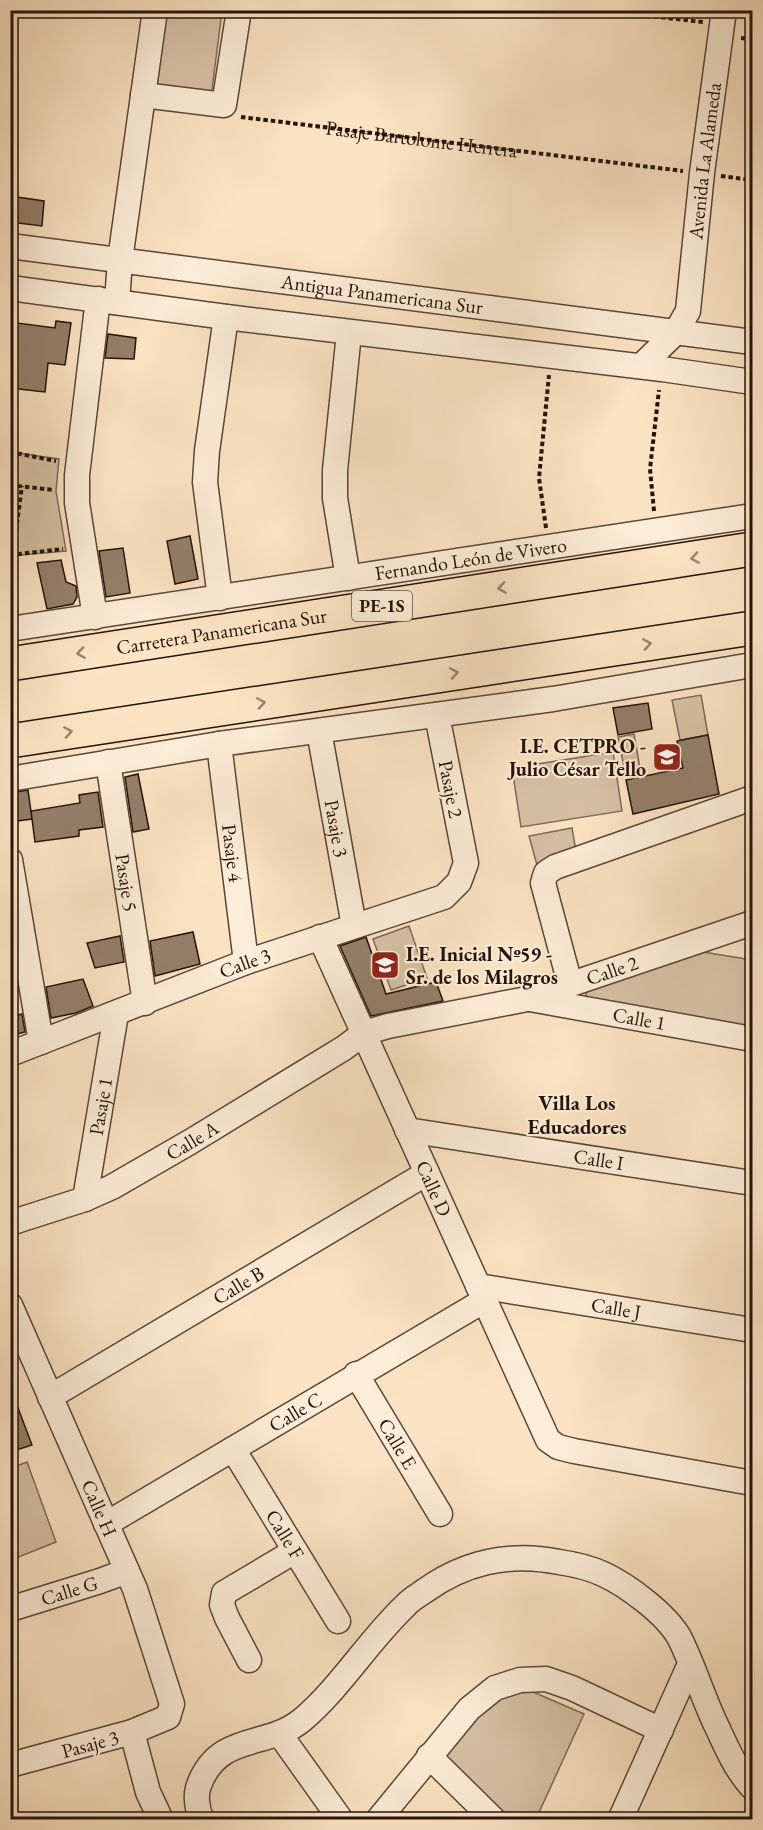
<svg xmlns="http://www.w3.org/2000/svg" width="763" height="1830" font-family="'EB Garamond',serif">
<rect width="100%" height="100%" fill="#fbe3c3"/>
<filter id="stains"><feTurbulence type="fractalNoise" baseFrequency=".00333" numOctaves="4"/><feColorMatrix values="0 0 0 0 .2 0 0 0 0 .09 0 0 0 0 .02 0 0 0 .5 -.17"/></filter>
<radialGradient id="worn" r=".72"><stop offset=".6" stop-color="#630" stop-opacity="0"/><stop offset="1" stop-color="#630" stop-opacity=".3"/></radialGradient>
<path fill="#d6c0a4" stroke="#7d6a57" stroke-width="1.5" d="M167 11H222L211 97 156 90Z
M10 452 59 459 56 491 66 551 11 556Z
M701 695 708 735 680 740 672 700Z
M634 734 641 774 626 777 618 737Z
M613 752 622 811 521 827 512 768Z
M572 828 576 851 537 865 529 836Z
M409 926 427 978 391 990 373 939Z
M697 951 752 960V1033L585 999 587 991Z
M27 1462 56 1542 11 1560V1468Z
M531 1691 584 1714 536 1819H504L440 1756 481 1711 505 1696Z"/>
<path fill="#947f6a" stroke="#24130a" stroke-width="1.5" d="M10 196 44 201 42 226 10 222Z
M56 321 71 323 65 365 48 363 45 392 10 388V322L55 328Z
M108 334 136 338 134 359 105 358Z
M190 536 198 579 175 584 167 541Z
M123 548 130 593 106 597 99 551Z
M61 560 66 582 76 586 77 597 73 604 47 609 37 563Z
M648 703 652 729 618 735 613 708Z
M708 735 719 794 633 814 626 780 683 768 677 741Z
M138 774 149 829 133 832 125 777Z
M28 790 32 819 10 822V793Z
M98 792 103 827 79 830V836L35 842 31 811 80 803 79 795Z
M193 932 200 964 155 976 150 941Z
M120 936 124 962 95 968 87 943Z
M366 937 386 994 436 982 443 1001 371 1016 340 946Z
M83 979 93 1006 76 1013 51 1018 46 987Z
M22 1014 25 1032 13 1035 10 1017Z
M10 1392H12L32 1445 10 1452Z"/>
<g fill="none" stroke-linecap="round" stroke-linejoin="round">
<g stroke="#5a4738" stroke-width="27">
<g id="minor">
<path d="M143 95 224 105 239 10"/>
<path id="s2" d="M10 246 752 342"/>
<path d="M10 288 226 317 662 369 752 382"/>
<path d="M117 302 120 260 155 10"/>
<path id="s3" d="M641 366 676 332 688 311 702 173 724 10"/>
<path d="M348 578 335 498V470L349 333"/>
<path d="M220 598 205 482 207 451 226 317"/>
<path d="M95 617 77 503V475L98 299"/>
<path id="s4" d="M10 629 752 516"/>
<path id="s5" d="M319 731 354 926"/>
<path id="s6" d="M219 744 246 962"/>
<path id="s7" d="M108 762 145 1003"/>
<path d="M10 779 219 744 553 699 752 665"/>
<path d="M10 860 41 1042"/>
<path id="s8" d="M320 937 548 1440 558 1447 574 1451 752 1483"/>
<path d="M570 984 543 883 546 873 555 867 752 798"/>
<path id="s9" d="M530 999 752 1039"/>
<path id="s10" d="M10 1054 246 962 444 897 459 882 466 863 437 715"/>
<path id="s11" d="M407 1130 752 1183"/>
<path id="s12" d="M85 1199 116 1014"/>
<path id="s13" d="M10 1223 85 1199 112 1187 190 1142 344 1048 364 1033 388 1026 527 999 752 923"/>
<path id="s14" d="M478 1286 752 1330"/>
<path id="s15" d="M10 1305 135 1589 172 1704 168 1717 132 1732 10 1765"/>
<path id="s16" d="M356 1374 440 1514"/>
<path id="s17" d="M50 1397 427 1173"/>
<path id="s18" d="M233 1449 338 1621"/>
<path id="s19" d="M106 1524 485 1300"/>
<path id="s20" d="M10 1609 100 1581 127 1571"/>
<path d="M249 1660 227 1618 222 1605 224 1593 295 1551"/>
<path d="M132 1732 148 1792 161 1820"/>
<path d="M279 1733 341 1820"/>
<path d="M429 1756 494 1820"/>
<path d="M202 1820C197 1810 195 1795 199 1785 219 1732 267 1749 302 1720 341 1687 368 1641 405 1606 410 1600 417 1596 423 1592 464 1562 508 1552 559 1562 573 1564 590 1568 603 1574 627 1585 666 1614 679 1637 694 1666 703 1699 718 1729 727 1749 737 1771 752 1787"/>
<path d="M378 1820 469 1709 495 1688 520 1680 546 1679 572 1688 661 1730"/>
<path d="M620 1820 690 1664"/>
</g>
</g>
<g stroke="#24130a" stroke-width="36">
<g id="highway">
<path id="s21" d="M10 664 752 549"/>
<path d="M10 741 752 628"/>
</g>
</g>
<g stroke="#24130a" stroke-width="4" stroke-dasharray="4.5 3" stroke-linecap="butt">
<path d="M594 10 703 22"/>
<path d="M741 38 752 39"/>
<path id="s1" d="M241 117 683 171"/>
<path d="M721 176 752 180"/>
<path d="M10 452 56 461"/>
<path d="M10 485 53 490"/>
<path d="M654 511 650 469 659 390"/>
<path d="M546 528 539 478 549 375"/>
<path d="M13 554 22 486"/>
<path d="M10 555 63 549"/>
</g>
<use href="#minor" stroke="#fcedd8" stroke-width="24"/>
<use href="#highway" stroke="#fbe3c3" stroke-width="33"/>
</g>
<defs><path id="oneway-chevron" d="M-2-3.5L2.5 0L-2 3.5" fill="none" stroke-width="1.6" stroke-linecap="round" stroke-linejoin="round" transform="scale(1.5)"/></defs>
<g stroke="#9a8570">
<use href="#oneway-chevron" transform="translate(695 558) rotate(171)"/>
<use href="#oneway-chevron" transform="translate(502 588) rotate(171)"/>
<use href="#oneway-chevron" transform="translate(647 644) rotate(-9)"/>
<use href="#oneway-chevron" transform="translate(81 653) rotate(171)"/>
<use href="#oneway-chevron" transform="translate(454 673) rotate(-9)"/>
<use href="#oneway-chevron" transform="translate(261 703) rotate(-9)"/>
<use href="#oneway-chevron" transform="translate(68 732) rotate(-9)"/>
</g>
<defs>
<g id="university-square" transform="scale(1.5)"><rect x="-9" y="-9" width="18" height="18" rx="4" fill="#8f2418" stroke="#fcedd8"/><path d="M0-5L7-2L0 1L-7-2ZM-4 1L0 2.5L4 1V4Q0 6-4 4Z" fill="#fff"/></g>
<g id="school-square" transform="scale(1.5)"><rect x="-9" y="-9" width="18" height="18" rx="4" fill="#8f2418" stroke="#fcedd8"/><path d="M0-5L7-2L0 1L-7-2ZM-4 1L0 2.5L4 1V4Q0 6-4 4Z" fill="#fff"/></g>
</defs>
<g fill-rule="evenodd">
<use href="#university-square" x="667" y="757"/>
<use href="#school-square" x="385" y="965"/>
</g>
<g text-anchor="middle" stroke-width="4.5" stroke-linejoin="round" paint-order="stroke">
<rect fill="#fcedd8" stroke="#655448" stroke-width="1.5" x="352" y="591" width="60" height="30" rx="4.5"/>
<g font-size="18" font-weight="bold" fill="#24130a">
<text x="382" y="612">PE-1S</text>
</g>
<g font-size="20" fill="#24130a" stroke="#fcedd8">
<text dy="7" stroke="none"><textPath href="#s1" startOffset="182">Pasaje Bartolome Herrera</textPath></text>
<text dy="7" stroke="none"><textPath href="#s3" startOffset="224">Avenida La Alameda</textPath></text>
<text dy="7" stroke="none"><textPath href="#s2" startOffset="375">Antigua Panamericana Sur</textPath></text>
<text dy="7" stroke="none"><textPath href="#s4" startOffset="466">Fernando León de Vivero</textPath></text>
<text dy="7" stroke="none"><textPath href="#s21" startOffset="214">Carretera Panamericana Sur</textPath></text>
<text transform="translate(451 789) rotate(79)" y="7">Pasaje 2</text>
<text dy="7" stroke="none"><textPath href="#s5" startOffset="99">Pasaje 3</textPath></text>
<text dy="7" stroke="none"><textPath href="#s6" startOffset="110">Pasaje 4</textPath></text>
<text dy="7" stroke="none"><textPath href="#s7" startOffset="122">Pasaje 5</textPath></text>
<text dy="7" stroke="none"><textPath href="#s10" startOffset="252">Calle 3</textPath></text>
<text dy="7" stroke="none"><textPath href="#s13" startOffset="660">Calle 2</textPath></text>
<text dy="7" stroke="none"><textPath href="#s9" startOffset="111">Calle 1</textPath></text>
<text dy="7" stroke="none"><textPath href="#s12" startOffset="94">Pasaje 1</textPath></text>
<text dy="7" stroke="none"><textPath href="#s13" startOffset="201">Calle A</textPath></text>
<text dy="7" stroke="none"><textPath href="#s11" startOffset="194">Calle I</textPath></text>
<text dy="7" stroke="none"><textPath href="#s8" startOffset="276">Calle D</textPath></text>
<text dy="7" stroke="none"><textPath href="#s17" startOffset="219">Calle B</textPath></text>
<text dy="7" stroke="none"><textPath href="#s14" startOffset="140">Calle J</textPath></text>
<text dy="7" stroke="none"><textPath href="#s19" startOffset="220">Calle C</textPath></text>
<text dy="7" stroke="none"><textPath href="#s16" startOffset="81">Calle E</textPath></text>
<text dy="7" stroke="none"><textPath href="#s15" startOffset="222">Calle H</textPath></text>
<text dy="7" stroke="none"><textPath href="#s18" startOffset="100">Calle F</textPath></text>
<text dy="7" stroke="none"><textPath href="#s20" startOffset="62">Calle G</textPath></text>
<text transform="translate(90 1744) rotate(-15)" y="7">Pasaje 3</text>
</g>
<g font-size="20" font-weight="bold" fill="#24130a" stroke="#fcedd8" text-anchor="end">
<text x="646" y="753">I.E. CETPRO -<tspan x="646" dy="23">Julio César Tello</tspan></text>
<text x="406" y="961" text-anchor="start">I.E. Inicial Nº59 -<tspan x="406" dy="23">Sr. de los Milagros</tspan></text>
</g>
<g font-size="21" font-weight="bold" fill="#24130a" stroke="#fcedd8">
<text x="577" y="1110">Villa Los<tspan x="577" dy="24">Educadores</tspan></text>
</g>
</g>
<rect width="763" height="1830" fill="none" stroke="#fbe3c3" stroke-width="36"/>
<rect x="12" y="12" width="739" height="1806" fill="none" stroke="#24130a" stroke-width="3"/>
<rect x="18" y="18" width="727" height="1794" fill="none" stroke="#24130a" stroke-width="1.5"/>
<rect width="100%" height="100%" filter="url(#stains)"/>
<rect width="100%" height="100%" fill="url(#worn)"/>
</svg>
